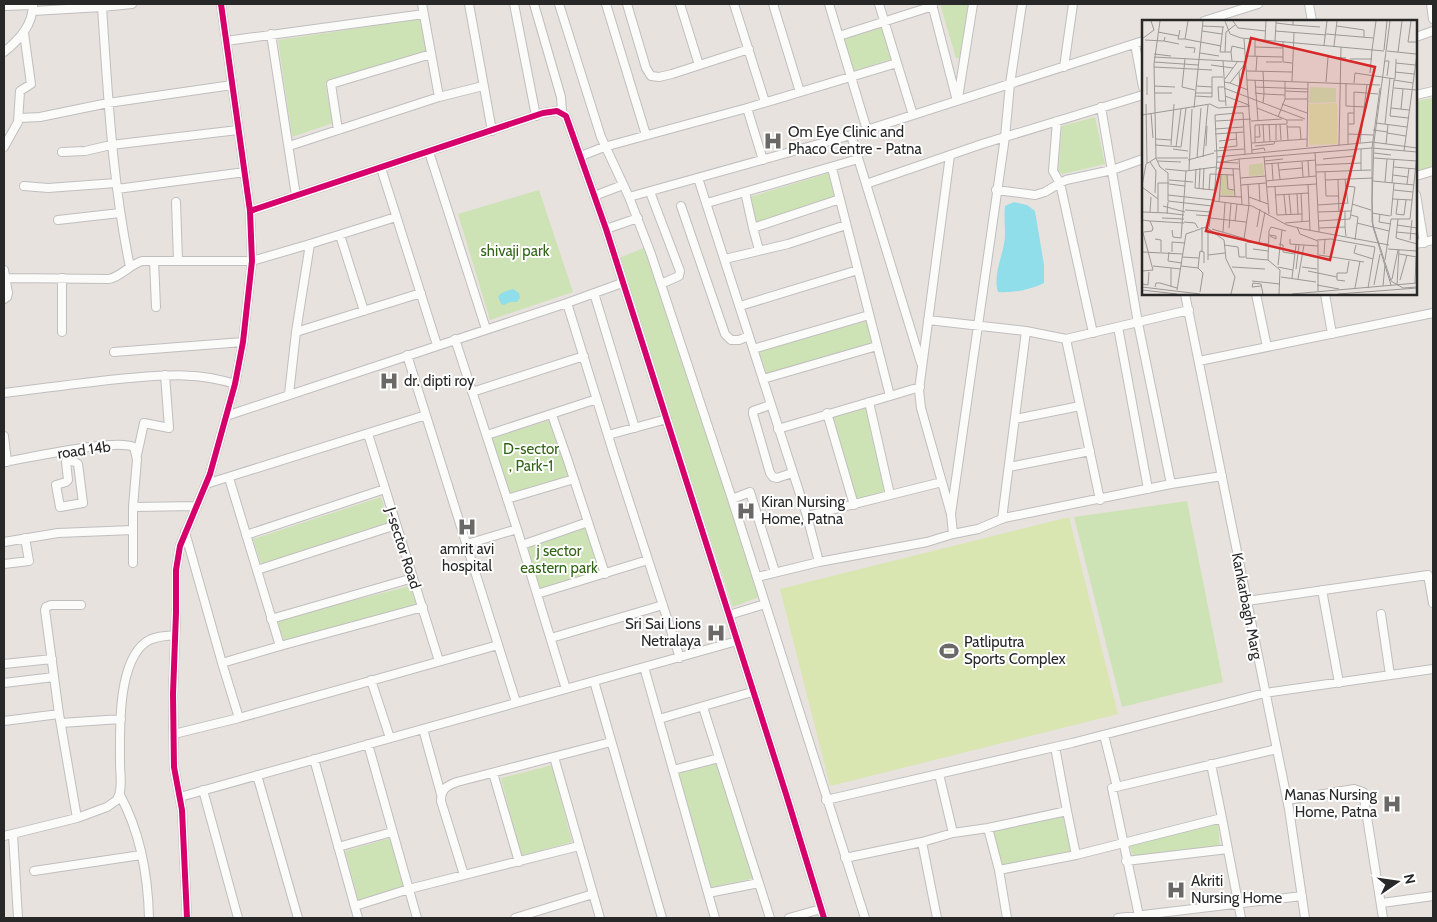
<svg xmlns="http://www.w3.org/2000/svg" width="1437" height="922" font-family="Cabin,sans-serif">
<rect width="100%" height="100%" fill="#e7e2dd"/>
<path fill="#cee3b5" d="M940 4H968L960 58H956Z
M420 19 427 53 325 83 333 123 292 137 278 40Z
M882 27 892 59 853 71 844 39Z
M1433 98V169L1416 172V101Z
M1095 117 1105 164 1063 174 1058 172 1062 126Z
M829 173 834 196 756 224 750 197Z
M539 190 573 292 490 320 458 214Z
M651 245 759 597 733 607 617 259Z
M867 321 872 344 767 375 759 351Z
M867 407 885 494 856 501 832 416Z
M551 420 569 477 510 496 491 436 496 437Z
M381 497 389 522 261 564 253 539Z
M1187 501 1223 682 1122 707 1074 517Z
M589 526 602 570 540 589 525 547Z
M410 586 417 606 285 643 277 620Z
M717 760 755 878 708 888 676 773Z
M552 765 572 842 521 856 501 778Z
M1063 817 1071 851 1000 866 991 830Z
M1218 823 1220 847 1133 857 1129 843Z
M391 838 407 890 359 903 345 851Z"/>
<path fill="#dae6b2" d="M1069 517 1118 714 830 786 780 589Z"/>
<path fill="#8fdeea" d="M1014 202 1027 205 1035 211 1044 265V283C1029 290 1014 293 998 292 992 273 1005 253 1005 234 1005 224 1004 215 1005 206Z
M513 289 519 293 520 298 517 302H510L504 305 501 304 498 297C502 291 507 291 513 289Z"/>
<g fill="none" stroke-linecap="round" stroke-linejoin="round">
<g stroke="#c0bebf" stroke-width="10">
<path id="minor" d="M422 4 439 97
M469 4 492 131
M514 4 536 116
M534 4 561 97 562 112
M559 4 601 137 629 197 651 254 732 499 865 918
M606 4 646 135
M627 4 646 68 651 76 659 77 672 74 749 49
M680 4 699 65
M734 4 765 102
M773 4 800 92
M829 4 867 130
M932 4 957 101
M1309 4 1312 21
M1431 4 1433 19
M4 6 33 5
M102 7C108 94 112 181 130 267
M33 11 102 7 132 4
M1204 21 1258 4
M271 34 296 196
M839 36 933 6
M1416 37 1433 31
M226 41 424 14
M1135 44 1143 87
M4 52C19 40 33 25 33 4
M897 63 913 115
M1064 67 1073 4
M1416 95 1433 91
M958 98 973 4
M1101 107 1138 323 1171 484
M747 108 763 160
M19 118 40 117 108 103 232 85
M338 130 331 84 431 54
M851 135 921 363
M289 146 439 97 483 86
M4 147 18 122 20 91 31 84 24 33
M62 152 85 151 111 145 238 130
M429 152 486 329
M950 155 919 390 921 408 951 514 953 534
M581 156 604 147 747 108 897 63 879 4
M381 168 437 345
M832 168 890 396 920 387
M1416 176 1433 171
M698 178 807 516 819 562
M866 184 982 144 1143 95
M24 186 48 188 116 183
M117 189 245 172
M996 190 1035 195 1045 192 1060 183 1053 171 1057 121
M650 192 680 271 679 276 661 284
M745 192 753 228 840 199
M1416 195 1424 243
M594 196 623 185
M629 197 851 135 1143 41
M176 202 178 261
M707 203 858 159
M681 206 725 334 731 340H739L749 336
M250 211 543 113 557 111 566 116 606 229 786 794 824 918
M58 220 120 213
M753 228 759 250
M606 229 638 218
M340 235 364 311
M1416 244 1433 240
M725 259 788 244 846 225
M154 261 156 307
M4 270 8 293 7 297 4 299
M6 278 109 279C122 276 129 265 142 261H252L310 244 396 217
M594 293 635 428
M1185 294 1289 809 1305 918
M1256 294 1267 347
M1325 294 1332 334
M567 303 614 455 680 658
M740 306 858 270
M928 320 1026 331 1066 339
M1118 327 1148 489
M62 332V278
M296 332 421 293
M1093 333 1060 183 1066 180 1112 170 1143 159
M455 339 517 529 566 689
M753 349 869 315
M114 352 243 342
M407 355 516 702
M1199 361 1433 313
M763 379 877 346
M472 392 584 356
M4 393C46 388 87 382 129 378 167 375 198 372 235 384
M289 394 296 332 310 244
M770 405 753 411V414L770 473 773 477 777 478 792 473
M827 413 854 505
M552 415 568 461 605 574
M226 416 567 303 622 283
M1015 419 1080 406
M778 429 890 396
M368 434 439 661
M487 435 597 399
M608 435 667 419
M4 436 7 462
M71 451 73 461 78 464 83 503 60 507 56 485 66 482 68 480 66 462 73 461
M137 455 144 423 169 428 165 375
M4 462C29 458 115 438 134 447L137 459 133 507V563
M1009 467 1090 451
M206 484 426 415
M890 495 942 482
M507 499 574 479
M732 499 750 492 775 572
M1100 500 1066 339 1189 310
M133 507 197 506
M951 514 1005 137 1010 84 1022 4
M807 516 890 495 869 402
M1002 519 1026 331
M185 532 222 663 239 718
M246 535 385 489
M4 542 58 533 133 530
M467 544 517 529
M522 545 588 522
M4 564 29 561 25 538
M257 570 396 525
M757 577 819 562 927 542 953 534 978 529 1004 518 1171 484 1222 476
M1322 590 1339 683
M537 594 648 560
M1247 601 1428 575 1433 603
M1381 614 1390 675
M729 615 765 604
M271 619 413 578
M551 638 663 605
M280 646 423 607
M222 663 280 646 229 478
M4 664 52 659
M644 667 715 918
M371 680 390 738
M594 681 662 918
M4 683 54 677
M703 707 770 918
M659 719 752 692
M4 721 59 714
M61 723 121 719
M423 729 441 794
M174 734 239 718 498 645
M1104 735 1117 787
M368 744 417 918
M1055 747 1067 811
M554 757 600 918
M314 759 358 918
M1211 764 1222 818
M673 770 719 758
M493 773 519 862
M939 774 953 833
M257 775 298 918
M203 790 238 918
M120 795C140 832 148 876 149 918
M180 797 737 641
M826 800 1072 743 1265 693 1433 669
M1287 800 1354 789 1363 792 1383 918
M77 818 59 714 45 610 46 607 51 605H81
M13 834 18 918
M4 836 77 818 107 807 117 800C123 789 120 775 120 763 120 731 117 663 146 642 154 636 165 636 175 635
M922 842 937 918
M338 847 392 832
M1076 855 1222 818 1241 918
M845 858 922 842 953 833 988 828 1067 811 1076 855 999 870 988 828
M1126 861 1228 849
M999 870 1007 918
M34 871 141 855
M464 875 441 801C441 789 446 786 457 782L611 742
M708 893 759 883
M1382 903 1433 896
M355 906 409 889 579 846
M1139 916 1112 788 1277 749
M187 918 182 810 174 767 173 694 176 613V570L180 546 210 474 235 384 243 342 252 261 250 211 221 4
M515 918 593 894
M789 918 821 909
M1118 918 1302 896"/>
</g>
<use href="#minor" stroke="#fbfbfa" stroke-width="8"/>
<g stroke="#fff" stroke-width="9">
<path id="cycleway" d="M250 211 543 113 557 111 566 116 606 229 786 794 824 918
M187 918 182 810 174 767 173 694 176 613V570L180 546 210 474 235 384 243 342 252 261 250 211 221 4"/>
</g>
<use href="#cycleway" stroke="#d6006c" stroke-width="6"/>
</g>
<defs>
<g id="hospital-bare" transform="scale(1.5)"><path d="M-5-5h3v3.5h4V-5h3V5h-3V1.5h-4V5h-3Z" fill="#6b6967" stroke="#fff" stroke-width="2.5" paint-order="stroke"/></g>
<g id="stadium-bare" transform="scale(1.5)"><path d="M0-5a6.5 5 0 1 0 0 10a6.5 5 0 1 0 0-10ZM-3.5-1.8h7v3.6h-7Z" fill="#6b6967" stroke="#fff" stroke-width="2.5" paint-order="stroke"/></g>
</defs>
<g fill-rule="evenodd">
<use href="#hospital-bare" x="773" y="141"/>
<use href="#hospital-bare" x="389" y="381"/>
<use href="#hospital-bare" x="746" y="511"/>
<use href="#hospital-bare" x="467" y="527"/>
<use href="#hospital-bare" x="716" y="633"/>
<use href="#stadium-bare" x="949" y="651"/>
<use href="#hospital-bare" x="1392" y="804"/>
<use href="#hospital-bare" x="1176" y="890"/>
</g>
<g text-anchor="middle" stroke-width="4" stroke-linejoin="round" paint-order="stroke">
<g font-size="15" fill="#282828" stroke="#fff" text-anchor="start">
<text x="788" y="137">Om Eye Clinic and<tspan x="788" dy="17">Phaco Centre - Patna</tspan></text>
<text x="404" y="386">dr. dipti roy</text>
<text x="761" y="507">Kiran Nursing<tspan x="761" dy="17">Home, Patna</tspan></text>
<text x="467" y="554" text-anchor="middle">amrit avi<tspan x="467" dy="17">hospital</tspan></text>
<text x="701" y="629" text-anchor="end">Sri Sai Lions<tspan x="701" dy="17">Netralaya</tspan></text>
<text x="964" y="647">Patliputra<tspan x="964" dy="17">Sports Complex</tspan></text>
<text x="1377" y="800" text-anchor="end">Manas Nursing<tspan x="1377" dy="17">Home, Patna</tspan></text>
<text x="1191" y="886">Akriti<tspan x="1191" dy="17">Nursing Home</tspan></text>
</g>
<g font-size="15" fill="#326418" stroke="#fff">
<text x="515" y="256">shivaji park</text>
<text x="531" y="454">D-sector<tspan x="531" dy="17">, Park-1</tspan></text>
<text x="559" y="556">j sector<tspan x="559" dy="17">eastern park</tspan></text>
</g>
<g font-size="15" fill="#282828" stroke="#fff">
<text transform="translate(84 450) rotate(-8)" y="5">road 14b</text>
<text transform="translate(403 548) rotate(72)" y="5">J-sector Road</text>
<text transform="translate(1247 606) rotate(79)" y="5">Kankarbagh Marg</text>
</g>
</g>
<g transform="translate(1142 20)">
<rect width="275" height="275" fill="#e7e2dd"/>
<path d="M168 67 194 68V82L167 83ZM121 143 122 155 107 156V145ZM80 155H85L86 170H91L92 176 78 175Z" fill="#cee3b5"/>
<path d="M195 83V124L167 125V84Z" fill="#dae6b2"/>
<path fill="none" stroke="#9b9895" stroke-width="1" d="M46 1 43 19 79 26M83 1 88 14 99 18 242 31M91 1 96 8 124 11M134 1V3L151 5V1M248 1 232 122 230 181 231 207 249 265M269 1 266 22H275M151 5 178 7M61 6 82 7M195 6 222 10V17M81 7 78 32H89L90 41M38 10 36 19H43M60 11 80 14M133 11 184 15M16 12 37 16M184 14 231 18M0 19 12 10 9 1M102 19 110 133M3 20 22 21 23 17M123 20 124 1M22 21 37 24M133 21 134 3M141 21V42L150 43M182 25 185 1M192 26 195 1M43 27 53 28 52 33M113 27 141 28M230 30 234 1M242 30 245 1M245 31 274 34M83 32 84 12 93 5M89 32 90 26 103 29M256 32 260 1M58 33 77 36M12 34 29 36M103 36 141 37M113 36V20M12 37 104 42M43 39 40 67 53 70M208 39H230M254 39V43L273 45M81 41 84 86M243 41H247L245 56M12 42 56 45M124 42H140M69 45 91 48M12 47 70 50M105 51 150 52M114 51 115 36M121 51 122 74 143 75M97 52 98 67M253 52 272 54M228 53 230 30M5 57V75M83 59 96 41M253 59 254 43M105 60 238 65M113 60 116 101M143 61V79H165M150 61 152 13M82 62 88 63 103 44M184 62 186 37 204 38M88 63 106 70M204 63V86L222 87M212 63 213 53 253 59M12 66 33 67M54 66 70 67V57H81M82 67H76L77 81H84M113 67 166 69M82 68 163 99M238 68 230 128V202L249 261 261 268 275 267M252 68 275 70M143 71 166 72M13 73H30M53 73H70M113 73 122 74 121 83M53 76 70 77V67M83 76 107 85M4 84 5 143M140 84 165 93M52 88 61 1M115 88 145 100H161M249 88 267 90M259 89 261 69M9 93 11 118M212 93V72L236 74M0 95 68 84 76 88 108 86M136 97 143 79M266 98 248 96 252 60 271 63M74 101 109 99M109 101 140 99M234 103 265 107M121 104 122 122M127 104 128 121M134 104V120M138 104 139 120M243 104 248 58M113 105 145 104V100M113 105V122M145 105 146 120M145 107H158L159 119M73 109 101 107M231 110 246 112M245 113 264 116M73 114 102 112M206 114 231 115M113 117H118L117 105M14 119 29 120M77 121 95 119M110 123 165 119M218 123 225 64M206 124V93H212V104H206M244 124 246 105M13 125 39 127 44 88M29 125 32 84M197 125 199 27M64 126 65 106M113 126 132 124 133 121M34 127 39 89M165 127 166 62M77 128 95 126 94 112M31 129 46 131M219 129V150M110 130 122 128 123 131M72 131 102 129M262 131 275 34M173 132 177 212M232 133 249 135M122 136 127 194M61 137 66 85M75 137 73 95 95 93H101L103 135M14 138 18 147 26 153V181L70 186M15 138H46M55 138 59 88M232 138 275 141M181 139 212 136M46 140 72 133M16 141 39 142M122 141 141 139M166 141 167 157M8 142 14 151 13 173M74 142 96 143M81 142 97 139M160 142 161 157M136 143 138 159M123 144 174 140M130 144 131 160M174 145 219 143M252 147 274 149M62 148 61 169 72 170M74 148 97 149M23 149 44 151M54 149 53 168 62 169M91 149 93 177M47 150 50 89M137 150 160 148M174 152 229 150M183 152 184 176H196M85 155 86 169 92 170M251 155 266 157M98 158 124 156M203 159 206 184M27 160 51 162M183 160 231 158M196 160 197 192M124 161 174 156M231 161 272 165M243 162 245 139M250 163 252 139M27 164 43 166M117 164 118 182M166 164 168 210M265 164 267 148M99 165 124 163M0 166 4 144 14 138 12 44 18 1M0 167 16 179M125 167 175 164M133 167 135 195M57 169 58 148M67 170 68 154 91 155M252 170 271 172M159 173 160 194M147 174 149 194M155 174 156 194M26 175 71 180M134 175 167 173M142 175 144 195M77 176 100 177M107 177 126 184M251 179 270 180M256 179 254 194 262 195 264 180M26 182 25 193 42 195M77 182 79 155M100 184 97 139 230 128 275 132M210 184 229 190M176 185 205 183M21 186 43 192M43 190 69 192M203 191V207M0 192 26 193M8 192 9 177M16 192V163H27M176 192 209 191M230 193 248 196M238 194 237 202 249 204M54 195 69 196M135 195 160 194V202M209 195 216 197 213 220M249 196 252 163M20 198 42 199M68 198 104 202M256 199 254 218 275 224M0 200 8 201 11 208 10 211 2 212M8 201 42 203M93 201 95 184M176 201 208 199 213 167 203 166M42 202 53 203 56 208M143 203 167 201M215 203 247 211M255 205 275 208M66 207V240M67 207 70 186M115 207 118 189M155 207 158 214 176 221V271M87 208 89 183M177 208 203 207 204 216M0 209 11 250 0 251M70 209 104 219 105 222 127 224M30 210 31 217 39 218M81 212 83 183M254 212 275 214M127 215 134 216V219L128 216M39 218 44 151 74 147M13 219 19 220V232M102 219 107 185 106 165M148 219V224L176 226M175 220 189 219 233 227 226 268M268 220 270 200M104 223V238L126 240M117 223 123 192M137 224 141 225V232L153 234M82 225 96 227 97 237H103M214 225 212 233 231 239M247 225 161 209 145 205 110 186 72 181 75 137 230 122 275 128M111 229 126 231M246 229 275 231M60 231V207M0 232 41 234M27 232 26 241 40 243M30 232V222L43 223M182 234 183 219M257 234 275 237M66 235 83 233M177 235 222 242M40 237 57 238M243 240 249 199H268L275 135M136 245 140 210M11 246 39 249M39 246 56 248 58 231 62 232V243M90 247 123 249M136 247 151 250M160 247 175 249M56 248 61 253 58 272M154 249 157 225M166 251 195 257M139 257 174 262M150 258 154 225M156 259 162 225M247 260 250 259 256 230M258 260 265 235M110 261 138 264M203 261 195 260V253H205L207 241M273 263 274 238M0 264 6 265 7 252M175 265 197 269M232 265 238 234M255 265 257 230M119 266 110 267 111 263 119 264 121 274M241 266 243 245M0 267 58 274M13 267 14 263H18L35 268M29 267V248M213 268 218 241M0 270 35 274M35 270 44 214 64 207 82 220 84 239 93 257 89 274M137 274 138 250 126 240 127 211 129 207 144 211M150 274 275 263M196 274 275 268"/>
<path fill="#d62828" fill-opacity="0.15" stroke="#d62828" stroke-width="2.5" d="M109 18 233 47 188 240 64 211Z"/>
<rect width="275" height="275" fill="none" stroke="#282828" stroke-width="2.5"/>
</g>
<rect width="1437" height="922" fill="none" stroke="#282828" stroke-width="10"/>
<g transform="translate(1397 882) rotate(77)" stroke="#ffffff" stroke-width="4" paint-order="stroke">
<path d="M0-4L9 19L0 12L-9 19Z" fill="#282828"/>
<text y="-8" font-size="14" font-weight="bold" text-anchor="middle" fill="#282828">N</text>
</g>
</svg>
